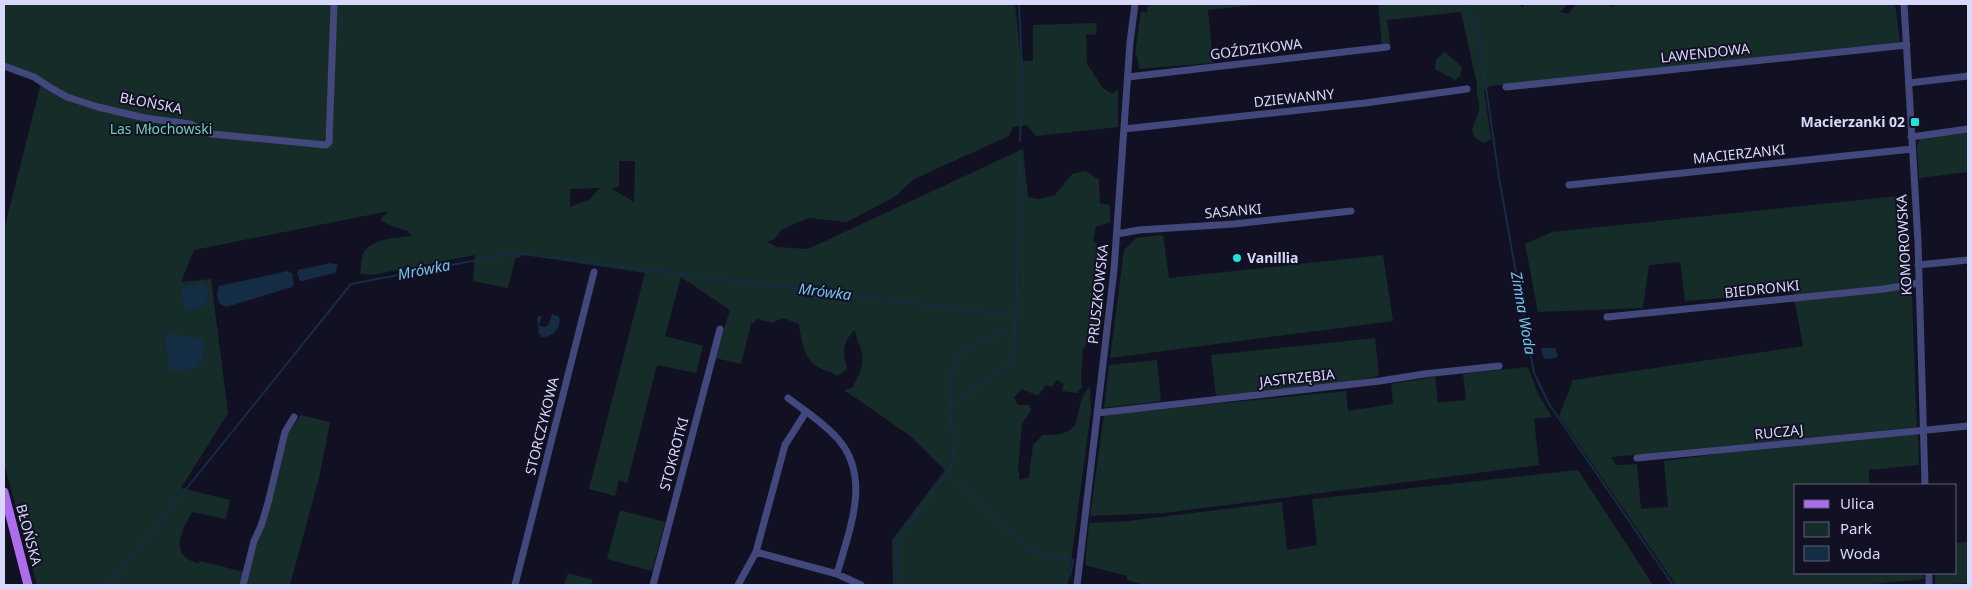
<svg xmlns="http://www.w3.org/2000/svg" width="1972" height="589" font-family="'Noto Sans',sans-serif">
<rect width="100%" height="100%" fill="#121123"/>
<path fill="#152c29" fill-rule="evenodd" d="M4 4H1015L1021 61H1033V25L1097 23 1096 35 1086 34 1087 64 1103 88 1112 94 1118 90V127L1036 136 1027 125 1013 127 1009 136 914 179 896 196 847 222 808 218 781 230 775 239 767 242 777 247 808 249 1023 149 1028 197 1039 199 1055 195 1072 174 1086 171 1099 180 1100 203 1110 205V222L1096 227 1093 240 1103 253 1097 272 1099 278 1095 288 1094 332 1083 350 1081 378 1082 387 1077 393 1062 391 1064 384 1057 380 1052 387 1046 385 1038 396 1022 389 1014 397 1018 405H1029L1031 410 1022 424 1018 469 1020 480 1029 477 1033 445 1043 435C1092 436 1068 412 1090 386L1091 410 1068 585H893L892 540 945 470 909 435 844 390 852 388C858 377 864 367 862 353 861 348 856 338 855 330 841 343 843 353 847 369L838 376C831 372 822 370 815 365 803 356 801 338 799 324L783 318 772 323 758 319 751 324 741 364 715 358 730 310 681 277 665 336 703 346 696 373 657 365 627 483 619 480 615 496 589 489 645 273 525 255 515 259 508 288 473 281 475 255 372 275 360 274C361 268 361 260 363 254 370 238 397 238 411 236L408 231 391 226 380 220 389 211 194 250 181 282 211 279 228 413 181 488 230 500 226 519 192 512C186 524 173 543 184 556 188 560 194 562 198 564L200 561 244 572 241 585H37L4 463V230L42 79 4 65ZM619 161H635L634 202 611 188 619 187ZM600 188 590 199 570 207V189Z
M1148 4H1265L1208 10 1213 63 1139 69 1138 59 1135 54 1141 11 1147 13Z
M1378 4H1521L1520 5 1522 8 1526 4H1568L1561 12 1568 14 1576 4H1609L1613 7V4H1895L1900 42 1491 86 1484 90 1491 139 1484 143C1463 133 1476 125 1479 109 1480 101 1475 93 1477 85L1461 12 1387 20 1390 43 1382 44Z
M1445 52 1462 67 1460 76 1455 80 1435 69 1436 59Z
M1968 133V172L1919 178 1917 145 1921 138Z
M1908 195 1917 427 1611 457 1616 465 1637 464 1641 509 1668 507 1664 461 1717 454 1918 434 1919 465 1869 470V485H1796V573H1923L1924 579 1864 585H1676L1559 416 1573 380 1803 346 1793 292 1685 301 1680 262 1649 265 1643 308 1538 312 1525 244 1552 232Z
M1163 235 1169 278 1383 255 1393 321 1110 358 1124 250 1136 238Z
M1375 338 1379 376 1347 382 1216 396 1211 355Z
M1157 360 1161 401 1104 408 1109 365Z
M1528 367 1538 394 1552 417 1534 419 1539 465 1164 513 1090 516 1104 415 1346 391 1348 411 1393 404 1391 384 1435 377 1438 403 1466 400 1463 374Z
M301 415 330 422 320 474 290 585H245L262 527 288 433Z
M1578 470 1653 585H1145L1127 580V576L1085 565 1089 523 1128 521 1282 502 1287 550 1317 545 1312 499Z
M620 510 665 522 652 571 607 559Z
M1968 542V583L1935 585V573H1956V543Z
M568 573 593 580 591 585H564Z"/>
<path fill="#142c44" d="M331 263 338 265 335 273 302 281H300L297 273 298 270Z
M288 271 292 274 294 284 292 287 226 307 219 303 217 294 219 286Z
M203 283C210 288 209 299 205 306L189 311 184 310 181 288 184 286Z
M552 314 559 317C562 327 553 337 542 337L539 333 537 318 539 316H542L539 326 545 327 549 324Z
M170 333 204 340 203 360 196 368 171 371 169 369 165 338Z
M1542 348H1555L1558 356 1555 358 1544 359 1541 350Z"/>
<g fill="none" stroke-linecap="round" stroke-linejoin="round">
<path stroke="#142c44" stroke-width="2" d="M1019 4 1022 69 1020 141
M1467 4 1480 44 1499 178 1534 373 1549 404 1673 585
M888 300 1016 316 1020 151
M950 408C951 394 949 377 954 364 963 343 996 337 1015 330
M954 445 950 408 1012 361 1014 357 1016 316
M954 480 1028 549 1043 554 1073 560 1070 576
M109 585 351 284 515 253 880 299
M898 585 897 541 951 467 954 457V450"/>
<path stroke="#42477c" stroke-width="7" d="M1904 4 1918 242 1925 485
M4 66 34 77 51 88 67 97 98 107 145 118 190 124 212 134 326 145 329 142 334 4
M1128 77 1387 47
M1909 83 1968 76
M1506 87 1907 45
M1124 129 1365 103 1467 89
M1911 137 1968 129
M1569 185 1912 149
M1117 234 1139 230 1234 224 1351 211
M1918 265 1968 260
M1607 317 1884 289 1919 283
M788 398C805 411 824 423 838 439 872 478 849 530 837 574
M1097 413 1380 381 1424 374 1499 366
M1637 458 1968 426
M756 552 837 574 861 585
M1929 573V585
M243 585 254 541 261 526 268 503 285 432 294 417
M515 585 594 272
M653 585 720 329
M738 585 756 552 785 445 806 412
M1077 585 1114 270 1130 42 1135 4"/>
<path stroke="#ad6ded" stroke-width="9" d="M4 492 28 585"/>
</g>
<g fill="#1de2dd" stroke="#121123" stroke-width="2">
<rect x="1910" y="117" width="10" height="10" rx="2.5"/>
<circle cx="1237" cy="258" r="5"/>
</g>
<g text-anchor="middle" stroke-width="4" stroke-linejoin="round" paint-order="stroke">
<g font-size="14" fill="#d8d9fa" stroke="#121123">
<text transform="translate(1256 49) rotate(-7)" y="5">GOŹDZIKOWA</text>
<text transform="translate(1705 53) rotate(-6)" y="5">LAWENDOWA</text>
<text transform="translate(1294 98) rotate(-6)" y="5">DZIEWANNY</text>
<text transform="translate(151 103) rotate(11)" y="5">BŁOŃSKA</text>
<text transform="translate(1739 154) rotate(-6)" y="5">MACIERZANKI</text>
<text transform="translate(1233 211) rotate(-5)" y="5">SASANKI</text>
<text transform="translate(1904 245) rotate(-93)" y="5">KOMOROWSKA</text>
<text transform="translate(1762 289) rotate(-6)" y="5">BIEDRONKI</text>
<text transform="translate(1098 294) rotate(-84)" y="5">PRUSZKOWSKA</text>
<text transform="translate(1297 378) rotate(-6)" y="5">JASTRZĘBIA</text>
<text transform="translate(542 426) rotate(-76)" y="5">STORCZYKOWA</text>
<text transform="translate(1779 432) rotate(-6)" y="5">RUCZAJ</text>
<text transform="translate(674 454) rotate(-75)" y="5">STOKROTKI</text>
<text transform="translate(29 535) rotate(75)" y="5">BŁOŃSKA</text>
</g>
<g font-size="14" font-weight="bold" fill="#d8d9fa" stroke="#121123" text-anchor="end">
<text x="1905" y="127">Macierzanki 02</text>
<text x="1247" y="263" text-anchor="start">Vanillia</text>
</g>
<g font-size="14" fill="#6dd1ac" stroke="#121123">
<text x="161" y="134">Las Młochowski</text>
</g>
<g font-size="15" font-style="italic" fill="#73c4ed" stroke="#121123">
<text transform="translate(424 270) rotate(-11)" y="5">Mrówka</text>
<text transform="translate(825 292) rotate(7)" y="5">Mrówka</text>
<text transform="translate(1523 313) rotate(80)" y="5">Zimna Woda</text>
</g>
</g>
<rect width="1972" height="589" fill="none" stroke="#d8d9fa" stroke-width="10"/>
<rect x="1794" y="484" width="162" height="90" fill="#121123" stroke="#616179"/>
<rect x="1804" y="500" width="25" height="8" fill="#ad6ded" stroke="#616179"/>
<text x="1840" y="509" font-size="15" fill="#d8d9fa">Ulica</text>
<rect x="1804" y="522" width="25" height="15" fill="#152c29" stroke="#616179"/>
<text x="1840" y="534" font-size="15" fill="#d8d9fa">Park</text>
<rect x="1804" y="546" width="25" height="15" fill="#142c44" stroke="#616179"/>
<text x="1840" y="559" font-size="15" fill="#d8d9fa">Woda</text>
</svg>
